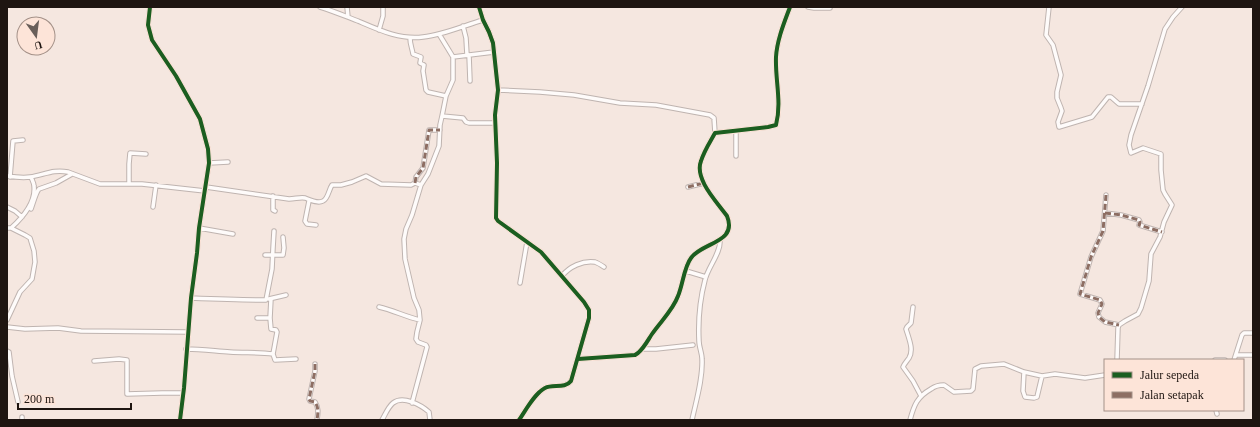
<svg xmlns="http://www.w3.org/2000/svg" width="1260" height="427" font-family="Georgia,serif">
<rect width="100%" height="100%" fill="#f5e7e0"/>
<g fill="none" stroke-linecap="round" stroke-linejoin="round">
<g stroke="#bfb4b0" stroke-width="5.5">
<path id="street" d="M150 7 148 25 152 40 176 76 200 119 208 149 209 163 199 228 197 253 191 298 184 388 180 420
M320 7C333 11 345 16 358 21 379 30 400 40 423 37 443 35 463 26 483 20
M347 7 348 17
M479 7 483 20 489 32 493 43 498 90 495 115 497 163 496 218 498 221 541 252 584 302 589 310V318L571 381C565 389 553 384 545 388 534 394 526 410 519 420
M808 7 814 8H830
M1049 7 1046 35 1053 45 1061 75 1057 92V98L1061 108 1062 111 1058 122 1059 127 1092 117 1108 97H1111L1119 104H1142
M463 26 466 38 467 55
M379 30 383 16V7
M439 34 453 57 494 52
M410 38C410 44 412 48 413 54L421 57 420 63 424 65 423 71 426 90 428 92 446 96 442 116 463 118 466 122 469 123H495
M469 55 470 81
M498 90 540 92 574 95 620 103 656 105 710 115 714 118 715 133
M446 96 453 80V57
M736 131V156
M209 163 228 162
M7 176C14 177 23 178 30 177 44 175 53 169 68 172L100 184H142L205 191
M10 177 13 141 23 140
M415 183 416 177 423 168 429 130H440
M129 184V164L130 153 146 154
M206 187C234 191 262 195 289 199 295 199 300 197 305 198 310 200 318 204 323 201 328 199 329 189 332 185H341L352 182 366 176 381 184 411 185 415 183 421 185
M688 187 704 183
M1106 195 1103 231 1091 257 1080 294 1100 300 1102 304 1098 313 1099 317 1105 322 1119 325
M273 196V210L275 211
M309 201 305 221 307 224 316 225
M7 207 15 211 22 217
M153 207 156 185
M31 209C33 204 36 192 39 189L56 183 72 174
M1105 213 1121 215 1139 220 1140 222 1139 225 1162 232
M7 228H11C22 218 36 203 34 186 34 183 32 180 31 177
M199 228 233 234
M265 255H283L284 248 283 237
M686 271 706 277
M562 276C569 267 583 260 595 262 598 263 601 265 604 267
M520 283 527 242
M191 298C216 299 241 300 266 300L272 269 273 248 274 231
M269 299 286 295
M379 307C393 310 406 317 420 320L419 310 414 298 405 259 404 239 406 229 412 215 421 185 428 174 439 146 440 125 442 116
M913 307 911 323 907 327 906 329C909 339 914 350 909 358 907 361 904 364 903 367L913 381 921 396
M257 318H270L271 299
M7 320 20 292 32 279 35 262 34 251 30 238 25 235 11 228
M7 327 25 329 58 328 81 331 188 332
M186 349C201 349 215 351 230 352 245 353 259 352 273 354L277 332 276 330 271 329 270 318
M642 349H656L693 345
M7 351 9 352 12 376 18 402
M273 354 275 360 296 359
M1236 355H1253
M578 359 635 355 638 353C644 348 648 340 652 334 661 321 673 310 678 296 683 284 684 267 691 258 702 242 738 243 727 216 717 202 694 179 701 161 704 151 710 142 715 133L768 127 776 125C782 102 775 80 776 57 777 40 784 23 790 7
M1117 360 1118 328 1119 325 1125 321 1138 314 1141 308 1149 281 1151 254 1160 237 1164 222 1172 205 1165 194 1163 190 1161 170V154L1143 148 1131 153 1129 145 1131 135 1148 86 1165 29 1173 17 1182 7
M1215 360H1225
M1234 360 1242 335 1244 333H1253
M94 361 119 359 127 360V394L162 393H183
M315 364V371L309 399 310 401 315 402C319 408 318 413 317 420
M1024 372 1023 391 1025 397 1034 398 1037 397 1042 376
M412 403 427 347 426 345 418 342 416 339 417 332 420 320
M1216 410 1217 414
M22 417V420
M382 420C385 415 388 407 393 403 403 395 421 405 429 412L430 420
M692 420C696 401 703 379 702 359 702 353 699 347 699 341 698 321 700 299 705 280 708 267 721 253 720 240
M910 420C914 405 917 397 931 389 935 386 939 385 944 385L954 392 971 391 973 389 975 369 981 366 1004 364 1024 372 1042 376 1055 374 1085 378 1105 375"/>
</g>
<use href="#street" stroke="#fefbfa" stroke-width="3.5"/>
<path stroke="#8d6e63" stroke-width="3" stroke-dasharray="6 3" stroke-linecap="butt" d="M415 183 416 177 423 168 429 130H440
M688 187 704 183
M1106 195 1103 231 1091 257 1080 294 1100 300 1102 304 1098 313 1099 317 1105 322 1119 325
M1105 213 1121 215 1139 220 1140 222 1139 225 1162 232
M315 364V371L309 399 310 401 315 402C319 408 318 413 317 420"/>
<g stroke="#fde4d8" stroke-width="6">
<path id="cycleway" d="M150 7 148 25 152 40 176 76 200 119 208 149 209 163 199 228 197 253 191 298 184 388 180 420
M479 7 483 20 489 32 493 43 498 90 495 115 497 163 496 218 498 221 541 252 584 302 589 310V318L571 381C565 389 553 384 545 388 534 394 526 410 519 420
M578 359 635 355 638 353C644 348 648 340 652 334 661 321 673 310 678 296 683 284 684 267 691 258 702 242 738 243 727 216 717 202 694 179 701 161 704 151 710 142 715 133L768 127 776 125C782 102 775 80 776 57 777 40 784 23 790 7"/>
</g>
<use href="#cycleway" stroke="#1b5e20" stroke-width="4"/>
</g>
<rect width="1260" height="427" fill="none" stroke="#1e1511" stroke-width="16"/>
<rect x="1104" y="359" width="140" height="52" fill="#fde4d8" stroke="#a49188"/>
<rect x="1112" y="372" width="20" height="6" fill="#1b5e20" stroke="#a49188"/>
<text x="1140" y="379" font-size="12" fill="#1e1511">Jalur sepeda</text>
<rect x="1112" y="392" width="20" height="6" fill="#8d6e63" stroke="#a49188"/>
<text x="1140" y="399" font-size="12" fill="#1e1511">Jalan setapak</text>
<g transform="translate(36 36) rotate(166)"><circle r="19" fill="#fde4d8" stroke="#a49188"/>
<path d="M0-3L7 15L0 10L-7 15Z" fill="#695e59"/>
<text y="-6" font-size="11" font-weight="bold" text-anchor="middle" fill="#1e1511">U</text>
</g>
<path d="M18 403v6h113v-6" fill="none" stroke="#1e1511" stroke-width="2"/>
<text x="24" y="403" font-size="12" fill="#1e1511" stroke="#fde4d8" stroke-width="3" paint-order="stroke">200 m</text>
</svg>
